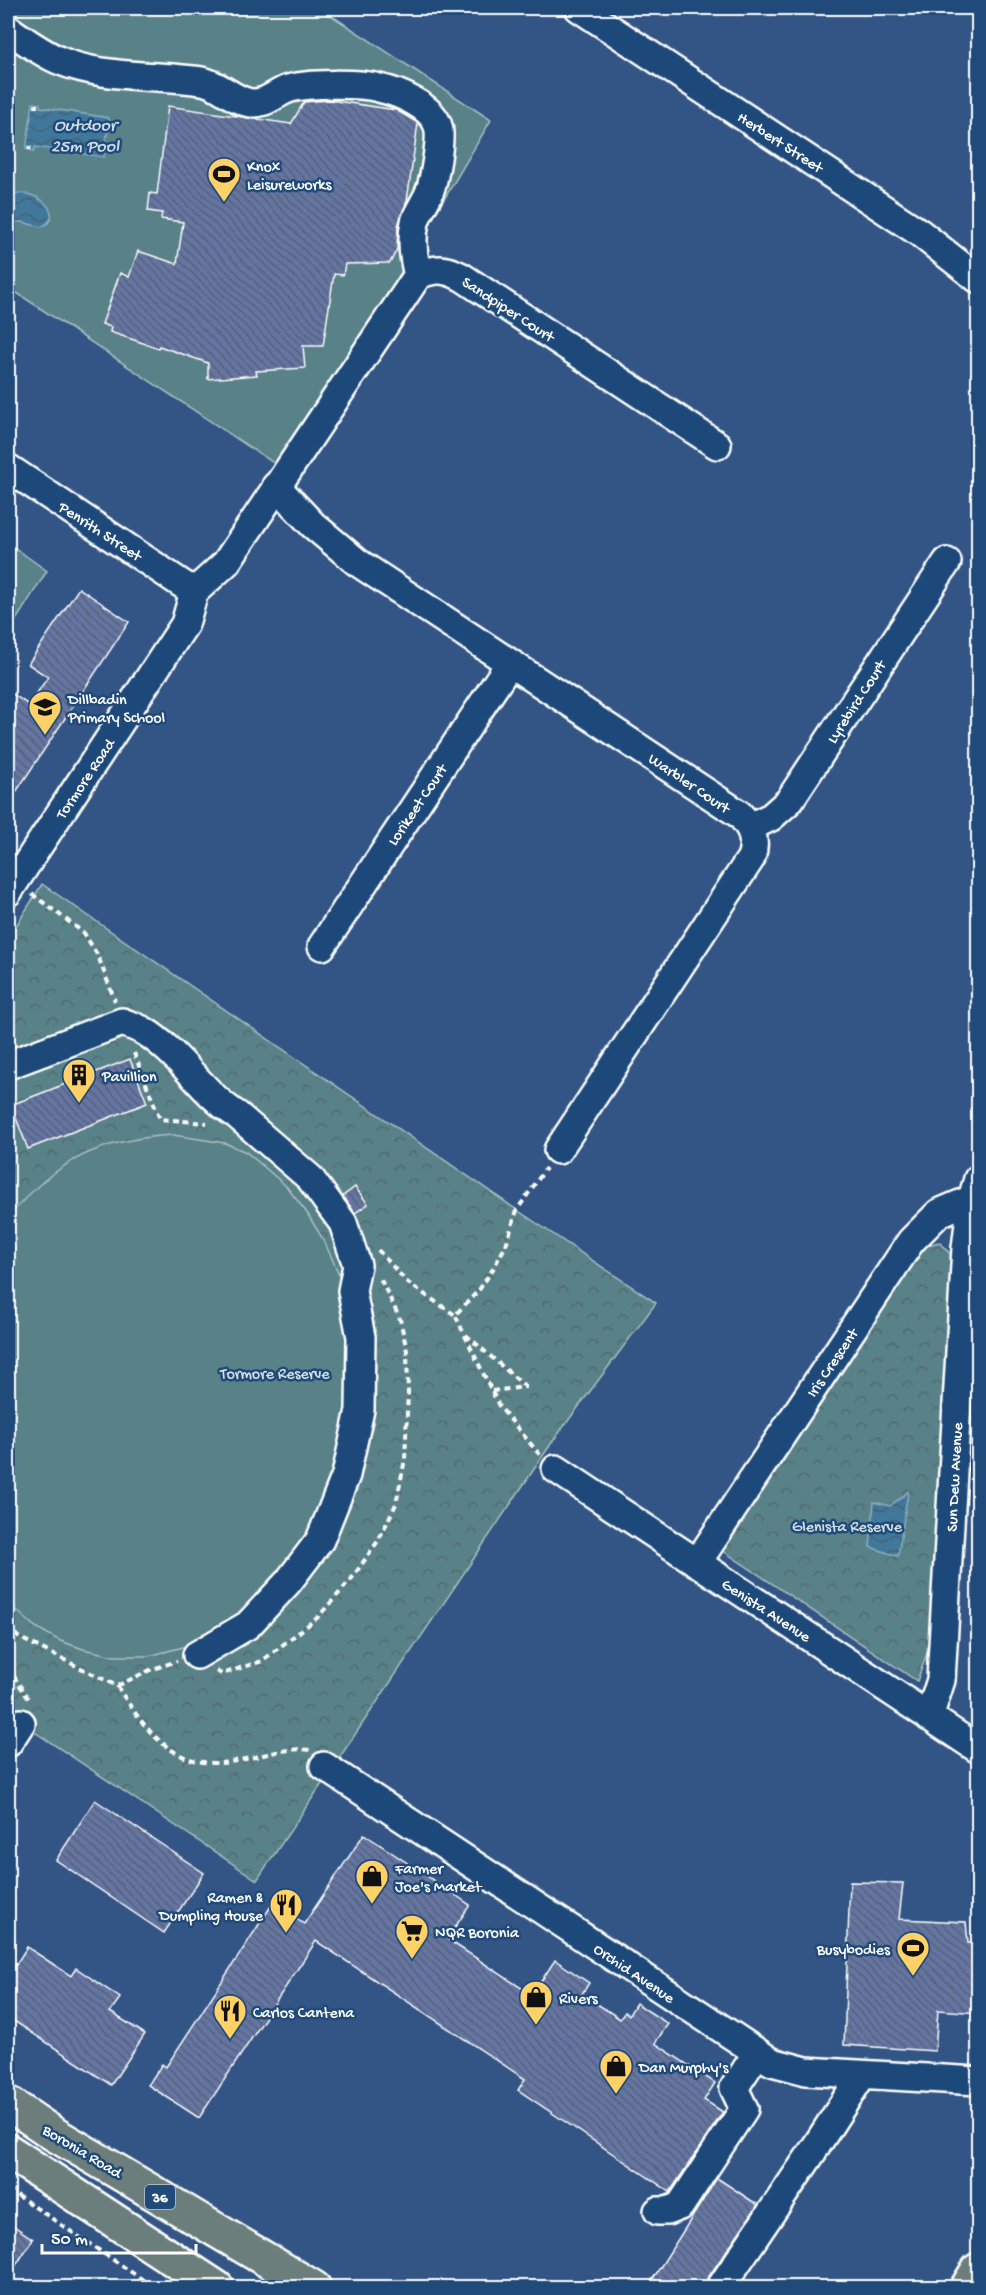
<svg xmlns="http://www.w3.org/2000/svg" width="986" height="2295" font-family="'Gochi Hand',sans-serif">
<defs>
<pattern id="park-crowns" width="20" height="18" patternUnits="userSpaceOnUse" patternTransform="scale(1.5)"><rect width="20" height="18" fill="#588188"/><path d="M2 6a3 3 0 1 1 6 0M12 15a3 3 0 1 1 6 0" fill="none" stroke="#53696d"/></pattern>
<pattern id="water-waves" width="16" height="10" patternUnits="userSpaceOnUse" patternTransform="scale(1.5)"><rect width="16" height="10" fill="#40789b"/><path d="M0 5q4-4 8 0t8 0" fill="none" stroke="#476070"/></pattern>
<pattern id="building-back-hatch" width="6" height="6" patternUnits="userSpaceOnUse" patternTransform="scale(1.5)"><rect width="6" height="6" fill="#6475a2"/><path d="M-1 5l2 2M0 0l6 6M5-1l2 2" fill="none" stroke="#586077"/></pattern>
</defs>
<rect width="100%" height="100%" fill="#325585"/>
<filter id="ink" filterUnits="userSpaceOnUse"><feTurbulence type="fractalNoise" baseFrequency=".0167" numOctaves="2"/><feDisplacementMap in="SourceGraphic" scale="12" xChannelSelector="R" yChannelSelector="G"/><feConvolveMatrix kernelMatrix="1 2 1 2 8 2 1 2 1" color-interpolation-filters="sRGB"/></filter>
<g filter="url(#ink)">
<path fill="url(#park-crowns)" stroke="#acc0c4" stroke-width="1.5" d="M42 884 517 1210 656 1303 553 1441 257 1880 8 1714V939Z
M939 1242 954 1258 929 1648 917 1681 722 1550 919 1247Z"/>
<path fill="#588188" stroke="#acc0c4" stroke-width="1.5" d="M8 8H320L491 120 284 470 8 287Z
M8 543 47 571 8 633Z
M173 1135 225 1143 246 1152 263 1166 286 1186 307 1213 324 1241 338 1272 349 1310 351 1416 320 1519 255 1604 217 1632 183 1647 149 1656H114L83 1649 58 1640 34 1626 8 1603V1218C54 1161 100 1139 173 1135Z"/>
<path fill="url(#water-waves)" stroke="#8caec3" stroke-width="1.5" d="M33 103 40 104V107L109 118 104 157 35 147 34 151 26 149Z
M8 193C15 193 24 193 31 195 47 200 62 218 41 227L21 222H8Z
M908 1492 898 1556 870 1547 874 1502 890 1506Z"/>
<path fill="url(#building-back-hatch)" stroke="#fff" stroke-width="1.5" d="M329 100 396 110 418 123 407 201 398 226 397 249 390 263 345 264 343 275 334 274 323 346H303L305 368 256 371 257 375 208 379V363L159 346 158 348 110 332 111 327 102 324 120 273 129 277 138 251 177 264 183 222 161 219 162 213 148 211 150 193 157 194 168 106 291 124 304 102Z
M79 588 129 622 8 804V691L29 705 48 677 28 664Z
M130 1059 147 1103 28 1149 11 1105Z
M355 1187 368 1204 355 1213 343 1196Z
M95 1800 204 1873 164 1933 56 1860Z
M364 1834 470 1905 447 1939 532 1995 555 1960 589 1983 582 1994 620 2019 625 2012 629 2015 636 2003 668 2024 655 2043 715 2083 704 2100 723 2112 670 2192 518 2090 525 2079 316 1941 199 2118 148 2085 162 2064 166 2067 273 1903 304 1924Z
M850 1882 903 1883 899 1919 966 1922 968 1943H978V2013L938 2010 935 2051 844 2045Z
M27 1947 71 1976 76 1968 120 1998 110 2012 145 2034 111 2085 8 2017V1977Z
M717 2178 758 2205 707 2279 704 2288H647Z
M8 2222 33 2239 8 2278Z"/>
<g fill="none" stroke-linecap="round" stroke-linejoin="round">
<g stroke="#fff" stroke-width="32">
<path id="minor" d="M579 8 920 233 978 279
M8 29C24 40 40 52 58 60 103 79 154 74 202 81 220 84 234 101 251 103 267 104 274 94 288 89 307 83 360 83 379 88 398 92 432 106 438 126 442 138 434 181 429 193 425 203 418 211 415 222 411 240 413 257 418 275
M8 468 194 592
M276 486 313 525 357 562 739 814C752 827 757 840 751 858L558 1150
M750 827 771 817 789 801 947 562
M8 892 185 624 194 592 226 563 418 275C435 268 445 268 462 277L717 445
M322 946 510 663
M8 1065 122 1022C129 1025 137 1027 144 1031 180 1053 202 1093 237 1115L310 1178 343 1223 357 1265 352 1291 361 1337 360 1410 346 1475 320 1540 288 1582 248 1625 197 1655
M556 1469 978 1749
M697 1563 911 1241 939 1213 972 1199 978 1179
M929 1717 941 1680 966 1248 972 1199
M8 1743 21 1723
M324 1766 772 2062 806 2071 978 2081
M658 2211H667L680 2206 744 2109 734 2088 757 2053
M720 2288 811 2154 862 2075"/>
</g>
<g stroke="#fff" stroke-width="38">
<path id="major" d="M8 2103 54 2134 314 2288
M8 2151 217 2288
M967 2288 978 2270"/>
</g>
<path stroke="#fff" stroke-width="4" stroke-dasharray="6 4.5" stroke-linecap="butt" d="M36 108V104
M29 150 30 146
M32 894 84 933 98 956 115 1001
M134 1053 160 1119 207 1123
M378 1250 408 1283 455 1315
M466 1335 526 1387
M492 1391 526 1387
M540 1455 499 1406 455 1315 479 1290 493 1269 506 1245 517 1210 546 1168
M8 1626 18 1637 117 1686 150 1670 177 1661
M8 1667 30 1701
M216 1671 222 1674 262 1661 317 1618 350 1581 378 1541 396 1504 405 1459 408 1392 407 1351 400 1319 379 1276
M117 1686C142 1724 167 1764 218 1763 229 1763 240 1760 250 1758 270 1754 289 1747 310 1750
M8 2189 155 2288"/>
<use href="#minor" stroke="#1f4a7a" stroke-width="27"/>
<use href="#major" stroke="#6c7e7c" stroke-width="33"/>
</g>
</g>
<defs>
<g id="stadium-pin" transform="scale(1.725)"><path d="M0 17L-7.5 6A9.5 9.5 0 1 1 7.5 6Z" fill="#ffd166" stroke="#1f4a7a"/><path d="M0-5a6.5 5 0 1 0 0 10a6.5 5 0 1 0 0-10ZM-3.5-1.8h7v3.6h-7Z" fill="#111"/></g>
<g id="school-pin" transform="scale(1.725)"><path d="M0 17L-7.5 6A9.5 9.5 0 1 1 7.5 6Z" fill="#ffd166" stroke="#1f4a7a"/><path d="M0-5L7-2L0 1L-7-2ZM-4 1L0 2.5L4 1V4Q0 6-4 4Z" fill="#111"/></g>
<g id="building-pin" transform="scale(1.725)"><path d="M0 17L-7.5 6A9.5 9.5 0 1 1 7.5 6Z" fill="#ffd166" stroke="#1f4a7a"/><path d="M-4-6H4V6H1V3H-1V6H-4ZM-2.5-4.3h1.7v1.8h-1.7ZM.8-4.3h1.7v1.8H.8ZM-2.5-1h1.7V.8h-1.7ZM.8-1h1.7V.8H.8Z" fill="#111"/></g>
<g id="shop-pin" transform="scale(1.725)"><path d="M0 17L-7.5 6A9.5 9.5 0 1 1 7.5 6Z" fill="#ffd166" stroke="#1f4a7a"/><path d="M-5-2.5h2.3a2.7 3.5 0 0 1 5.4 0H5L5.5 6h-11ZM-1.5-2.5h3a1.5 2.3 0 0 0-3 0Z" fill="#111"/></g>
<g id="restaurant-pin" transform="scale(1.725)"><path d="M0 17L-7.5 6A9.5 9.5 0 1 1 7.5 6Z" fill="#ffd166" stroke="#1f4a7a"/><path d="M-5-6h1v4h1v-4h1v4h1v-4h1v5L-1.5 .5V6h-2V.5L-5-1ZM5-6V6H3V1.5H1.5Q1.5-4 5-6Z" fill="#111"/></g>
<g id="supermarket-pin" transform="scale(1.725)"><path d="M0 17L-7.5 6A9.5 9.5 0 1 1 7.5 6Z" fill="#ffd166" stroke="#1f4a7a"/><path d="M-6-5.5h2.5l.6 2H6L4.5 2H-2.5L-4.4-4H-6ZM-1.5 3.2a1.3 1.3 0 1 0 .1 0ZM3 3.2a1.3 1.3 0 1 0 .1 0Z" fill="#111"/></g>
</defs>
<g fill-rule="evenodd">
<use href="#stadium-pin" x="224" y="174"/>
<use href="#school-pin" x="45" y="707"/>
<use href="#building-pin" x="79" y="1075"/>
<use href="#shop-pin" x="372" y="1876"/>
<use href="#restaurant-pin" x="286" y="1905"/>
<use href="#supermarket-pin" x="412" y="1931"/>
<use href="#stadium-pin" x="913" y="1948"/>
<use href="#shop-pin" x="536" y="1997"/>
<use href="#restaurant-pin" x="230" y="2011"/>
<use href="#shop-pin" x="616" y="2066"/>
</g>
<g text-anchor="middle" stroke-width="5" stroke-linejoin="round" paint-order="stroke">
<rect fill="#1f4a7a" stroke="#bcc9d7" stroke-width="1.5" x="145" y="2185" width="30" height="24" rx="4.5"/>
<g font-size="15" font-weight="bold" fill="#fff">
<text x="160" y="2202">36</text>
</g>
<g font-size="16" fill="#fff" stroke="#1f4a7a">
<text transform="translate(781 141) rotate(33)" y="6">Herbert Street</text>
<text transform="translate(509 308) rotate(33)" y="6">Sandpiper Court</text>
<text transform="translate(101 530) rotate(33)" y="6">Penrith Street</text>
<text transform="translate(855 701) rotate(-57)" y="6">Lyrebird Court</text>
<text transform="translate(84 778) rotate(-56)" y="6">Tormore Road</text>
<text transform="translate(690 782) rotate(34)" y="6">Warbler Court</text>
<text transform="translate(416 804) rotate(-56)" y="6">Lorikeet Court</text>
<text transform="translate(831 1362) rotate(-56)" y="6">Iris Crescent</text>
<text transform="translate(953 1477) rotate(-87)" y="6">Sun Dew Avenue</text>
<text transform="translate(767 1609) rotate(33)" y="6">Genista Avenue</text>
<text transform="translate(635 1972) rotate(34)" y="6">Orchid Avenue</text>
<text transform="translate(83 2150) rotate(31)" y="6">Boronia Road</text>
</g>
<g font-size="16" fill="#fff" stroke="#1f4a7a" text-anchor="start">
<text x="247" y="171">Knox<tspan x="247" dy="18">Leisureworks</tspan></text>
<text x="68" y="704">Dillbadin<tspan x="68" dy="18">Primary School</tspan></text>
<text x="102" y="1081">Pavillion</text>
<text x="395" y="1873">Farmer<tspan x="395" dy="18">Joe's Market</tspan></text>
<text x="263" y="1902" text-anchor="end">Ramen &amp;<tspan x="263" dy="18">Dumpling House</tspan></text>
<text x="435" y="1937">NQR Boronia</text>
<text x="890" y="1954" text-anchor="end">Busybodies</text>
<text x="559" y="2003">Rivers</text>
<text x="253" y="2017">Carlos Cantena</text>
<text x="639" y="2072">Dan Murphy's</text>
</g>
<g font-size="16" fill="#d5e0e1" stroke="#1f4a7a">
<text x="275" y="1378">Tormore Reserve</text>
<text x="847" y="1531">Glenista Reserve</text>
</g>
<g font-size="18" font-style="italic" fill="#cfdde6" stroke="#1f4a7a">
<text x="85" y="130">Outdoor<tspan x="85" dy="21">25m Pool</tspan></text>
</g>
</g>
<rect width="986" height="2295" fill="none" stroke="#1f4a7a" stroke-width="30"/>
<rect x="15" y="15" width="956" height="2265" fill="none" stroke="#fff" stroke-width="2" filter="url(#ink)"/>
<path d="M42 2244v9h154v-9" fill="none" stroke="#ffffff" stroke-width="3"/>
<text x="51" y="2244" font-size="18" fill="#ffffff" stroke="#1f4a7a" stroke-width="4.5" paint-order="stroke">50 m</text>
</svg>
